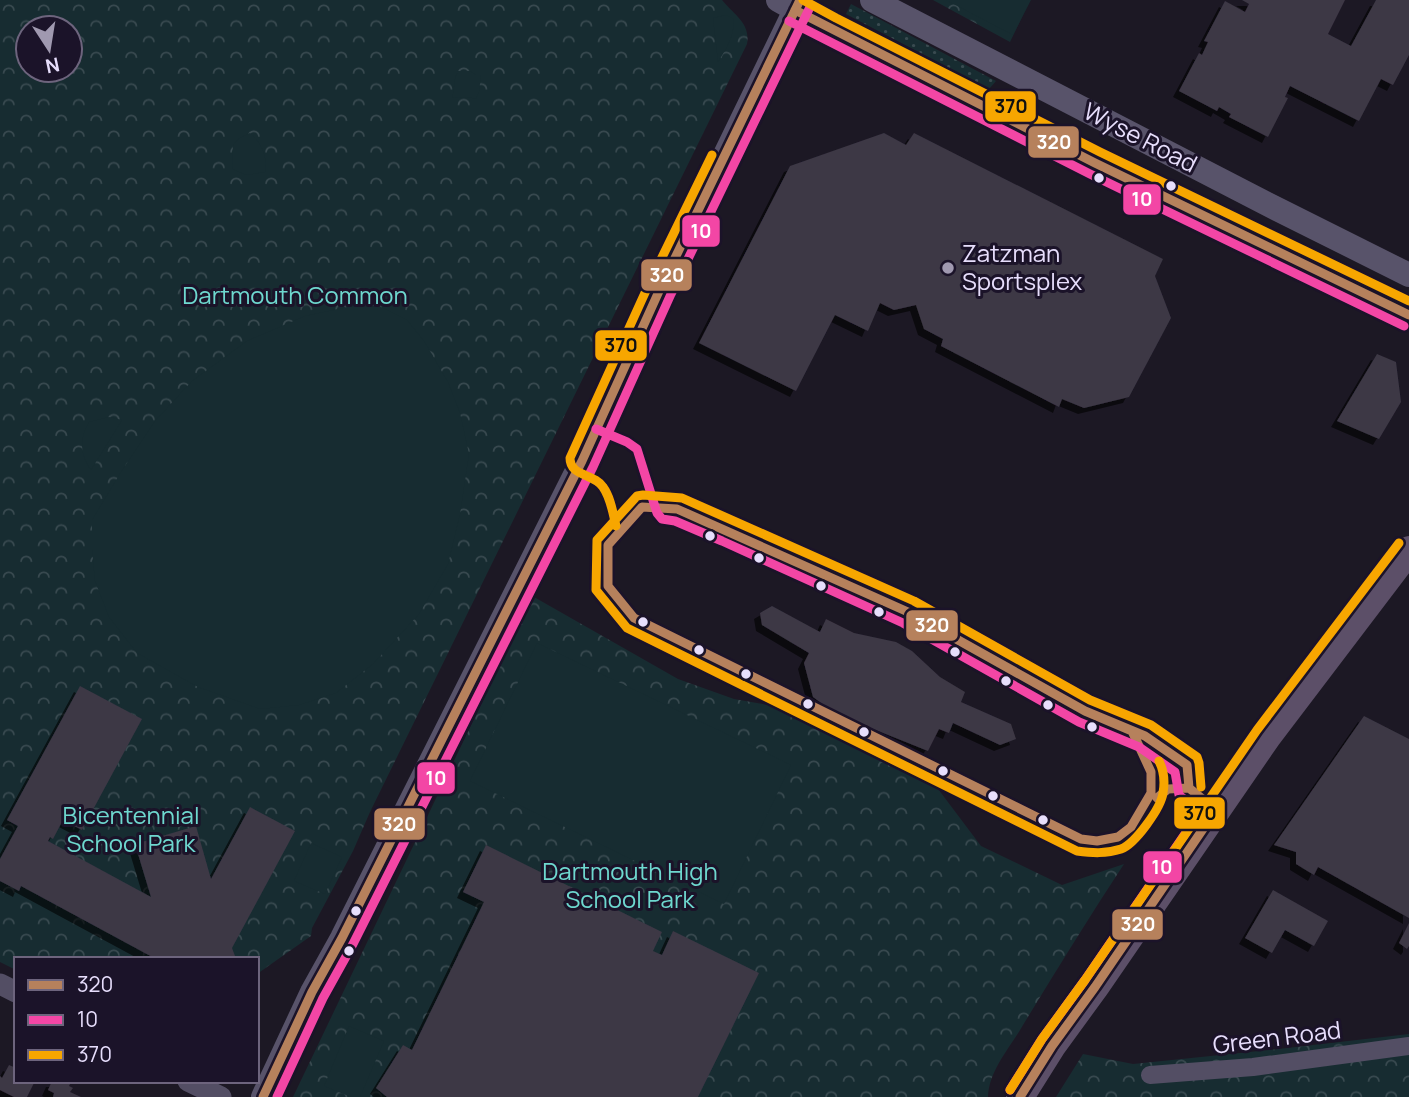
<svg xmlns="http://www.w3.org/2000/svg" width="1409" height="1097" font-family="Manrope,sans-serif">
<defs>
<pattern id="grass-dots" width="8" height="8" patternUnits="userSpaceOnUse" patternTransform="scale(1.75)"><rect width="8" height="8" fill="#172c31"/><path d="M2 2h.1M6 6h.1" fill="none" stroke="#394a50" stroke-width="1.8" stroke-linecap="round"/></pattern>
<pattern id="park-crowns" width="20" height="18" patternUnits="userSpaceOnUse" patternTransform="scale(1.75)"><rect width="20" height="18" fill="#172c31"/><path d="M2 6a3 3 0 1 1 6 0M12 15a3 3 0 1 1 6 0" fill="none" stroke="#394a50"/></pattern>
<filter id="shadow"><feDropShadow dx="-6" dy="6" stdDeviation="0" flood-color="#0009"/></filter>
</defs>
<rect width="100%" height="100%" fill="#1c1824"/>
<path fill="url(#grass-dots)" d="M851 4 996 81 989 89 846 14Z"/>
<path fill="url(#park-crowns)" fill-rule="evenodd" d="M0 0H722C733 14 751 23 747 44L370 812 353 851 312 928 311 936 257 974V959H16V970L0 962ZM28 28H70V70H28Z
M933 0H1030L1010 42Z
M534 597 678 679 734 699 796 710 920 765 981 846 1062 885 1124 864C1089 917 1056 971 1023 1025 1010 1048 989 1070 988 1097H293L520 623Z
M1409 1034V1097H1056L1083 1054 1133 1064 1269 1050Z"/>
<path fill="#172c31" d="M946 0H1031L1013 35Z
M726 15 734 19C734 36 727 48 718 62L713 18Z
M458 71H470L476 75H481L479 92 476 99 468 97 452 98C455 89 453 80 458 71Z
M250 133C261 142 268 157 265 172L246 175 232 169C235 148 226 143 250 133Z
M352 306H379L407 320 424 341 448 382 460 413 469 454 460 514 448 564 419 614 373 664 336 693 299 705 260 709 198 687 137 653 109 617 95 581 92 549V520L121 472 155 421 192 381 247 341 305 316Z
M109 417 122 420 91 470C80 455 79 439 89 422Z
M537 643 791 765 724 904 470 781Z
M311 843 342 857 325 894 294 881Z
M349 1026 384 1041 360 1097H351L324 1086Z"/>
<path fill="#3c3745" filter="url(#shadow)" d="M1242 0H1345L1328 34 1351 46 1376 0H1409V55L1393 85 1381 79 1359 121 1290 86 1285 97 1288 98 1268 137 1229 117 1231 114 1219 107 1217 111 1179 91 1199 53 1202 55 1208 42 1204 41 1225 1 1245 12 1249 4Z
M884 133 906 145 914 133 1163 259 1155 276 1171 318 1129 397 1084 408 1062 399 1059 407 941 346 943 339 924 329 916 305 894 310 880 303 868 331 835 315 796 391 699 343 790 166Z
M1377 354 1396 362 1401 402 1379 439 1337 421Z
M772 606 820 632 826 619 854 633 896 642 912 651 940 677 965 692 961 702 1011 724 1016 739 1000 745 953 723 949 733 939 729 928 751 836 714 813 697 804 663 809 653 762 625 760 613Z
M80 686 142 719 82 830 63 820 53 839 50 837 48 841 151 897 135 844 196 826 211 879 250 807 295 831 232 948 235 956 229 959H156L21 886 19 891 0 881V859L18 826 7 820Z
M1364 716 1409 739V918L1318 867 1314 875 1296 864V852L1274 845Z
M486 845 662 932 653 951 662 955 673 931 759 973 698 1097H387L376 1088 403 1045 412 1050 484 902 463 892Z
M1273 890 1328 921 1314 946 1285 930 1272 953 1245 938Z
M1409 923V946L1407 949 1399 943Z
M9 1065 16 1068V1081H35L27 1097H14L0 1090V1076L2 1078Z
M52 1081H65L70 1084 69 1086 73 1088 70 1092 81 1097H53L54 1093 48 1090Z"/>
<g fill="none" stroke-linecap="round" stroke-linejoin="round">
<path stroke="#534e64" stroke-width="18" d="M1150 1075 1253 1067 1409 1046"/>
<path stroke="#534e64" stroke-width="21" d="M0 984 16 992
M188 1081 221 1097"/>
<path stroke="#58536a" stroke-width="24" d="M778 0 830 29 1095 163 1409 315
M872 0 1277 209 1409 275
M263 1097 312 992 342 938 582 461 660 289 800 0"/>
<path stroke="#5c4f68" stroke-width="28" d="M1020 1097 1052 1046 1095 987 1267 737 1409 550"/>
<g stroke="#1b1329" stroke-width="14">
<path id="bus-1" d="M795 10 1095 163 1409 315
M677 509 908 612 1085 711
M677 509 642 507 608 545V586L634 618 1081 839 1097 841 1118 837 1131 827 1151 793V772L1132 731 1085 711
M1085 711 1145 736 1187 765 1189 788
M263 1097 312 992 342 938 582 461 660 289 800 0
M1020 1097 1052 1046 1095 987 1216 810 1189 788 1168 789 1157 798"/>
</g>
<g stroke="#1b1329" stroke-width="14">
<path id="bus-2" d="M789 21 1090 174 1404 326
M596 429 627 442 637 449 657 513 662 519 675 521 722 541 903 623 1079 722 1139 747 1175 772 1179 795 1200 812 1085 980 1042 1039 1010 1090
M277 1097 323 998 353 944 593 467 671 294 811 5"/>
</g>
<g stroke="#1b1329" stroke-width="14">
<path id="bus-3" d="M803 0 836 18 1100 152 1409 301
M616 526C613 514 611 498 603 487 594 473 570 477 570 458L649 284 712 155
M1159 761C1164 771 1165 782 1163 793 1161 808 1135 844 1121 849 1106 854 1092 853 1077 851L627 628 596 590 597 540 637 496 643 495 682 498 914 601 1090 700 1151 725 1197 757 1199 763 1201 787
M1010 1090 1042 1039 1085 980 1257 730 1399 543"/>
</g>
<use href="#bus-1" stroke="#b6815c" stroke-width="9"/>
<use href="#bus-2" stroke="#f346a5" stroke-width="9"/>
<use href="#bus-3" stroke="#f7a600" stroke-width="9"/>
</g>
<g fill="#e7defc" stroke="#1b1329" stroke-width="2.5">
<circle cx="1099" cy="178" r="6"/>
<circle cx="1171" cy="186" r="6"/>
<circle cx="710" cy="536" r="6"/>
<circle cx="759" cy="558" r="6"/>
<circle cx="821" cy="586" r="6"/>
<circle cx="879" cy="612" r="6"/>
<circle cx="643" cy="622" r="6"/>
<circle cx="699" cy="650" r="6"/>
<circle cx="955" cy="652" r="6"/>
<circle cx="746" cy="674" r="6"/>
<circle cx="1006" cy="681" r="6"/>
<circle cx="808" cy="704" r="6"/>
<circle cx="1048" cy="705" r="6"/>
<circle cx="1092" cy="727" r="6"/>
<circle cx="864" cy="732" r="6"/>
<circle cx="943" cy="771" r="6"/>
<circle cx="993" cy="796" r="6"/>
<circle cx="1043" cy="820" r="6"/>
<circle cx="356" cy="911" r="6"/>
<circle cx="349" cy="951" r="6"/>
</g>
<circle fill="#a099b0" stroke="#1b1329" stroke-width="2.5" cx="948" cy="268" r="7"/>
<g text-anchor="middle" stroke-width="6" stroke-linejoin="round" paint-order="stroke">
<g font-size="24" fill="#e7defc" stroke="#1b1329">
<text transform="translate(1140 138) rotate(27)" y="8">Wyse Road</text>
<text transform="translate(1277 1038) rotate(-7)" y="8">Green Road</text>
</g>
<g font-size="24" fill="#e7defc" stroke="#1b1329" text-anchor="start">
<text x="962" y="262">Zatzman<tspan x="962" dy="28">Sportsplex</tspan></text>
</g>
<g font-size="24" fill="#6ed8cf" stroke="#1b1329">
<text x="295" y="304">Dartmouth Common</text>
<text x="131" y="824">Bicentennial<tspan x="131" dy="28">School Park</tspan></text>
<text x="630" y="880">Dartmouth High<tspan x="630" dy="28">School Park</tspan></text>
</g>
</g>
<g stroke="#1b1329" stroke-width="2.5">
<rect x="984" y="90" width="53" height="33" rx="7" fill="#f7a600"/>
<rect x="1027" y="125" width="53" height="34" rx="7" fill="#b6815c"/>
<rect x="1122" y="183" width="40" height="33" rx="7" fill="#f346a5"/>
<rect x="681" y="214" width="40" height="34" rx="7" fill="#f346a5"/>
<rect x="640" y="258" width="53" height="34" rx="7" fill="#b6815c"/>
<rect x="594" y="329" width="54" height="33" rx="7" fill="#f7a600"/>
<rect x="905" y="609" width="54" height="33" rx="7" fill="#b6815c"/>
<rect x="416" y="761" width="40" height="34" rx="7" fill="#f346a5"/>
<rect x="1173" y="796" width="53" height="34" rx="7" fill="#f7a600"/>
<rect x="373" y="807" width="53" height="34" rx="7" fill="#b6815c"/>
<rect x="1142" y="850" width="41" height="34" rx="7" fill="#f346a5"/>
<rect x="1111" y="908" width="53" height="33" rx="7" fill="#b6815c"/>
</g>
<g font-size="19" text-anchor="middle" font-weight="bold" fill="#fff">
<text x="1054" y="149">320</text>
<text x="1142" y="206">10</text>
<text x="701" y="238">10</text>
<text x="667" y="282">320</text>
<text x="932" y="632">320</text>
<text x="436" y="785">10</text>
<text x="399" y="831">320</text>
<text x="1162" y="874">10</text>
<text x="1138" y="931">320</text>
</g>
<g font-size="19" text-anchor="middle" font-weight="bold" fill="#111">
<text x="1011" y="113">370</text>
<text x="621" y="352">370</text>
<text x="1200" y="820">370</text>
</g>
<rect x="14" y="957" width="245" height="126" fill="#1b1329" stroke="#6d647d" stroke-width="2"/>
<rect x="28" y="980" width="35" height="10" fill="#b6815c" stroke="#6d647d" stroke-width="2"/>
<text x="77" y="992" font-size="21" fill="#e7defc">320</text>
<rect x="28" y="1015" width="35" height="10" fill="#f346a5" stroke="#6d647d" stroke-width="2"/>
<text x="77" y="1027" font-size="21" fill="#e7defc">10</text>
<rect x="28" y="1050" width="35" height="10" fill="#f7a600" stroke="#6d647d" stroke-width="2"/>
<text x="77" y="1062" font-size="21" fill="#e7defc">370</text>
<g transform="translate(49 49) rotate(168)"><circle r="33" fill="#1b1329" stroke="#6d647d" stroke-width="2"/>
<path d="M0-5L12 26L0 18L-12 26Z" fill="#a099b0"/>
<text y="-10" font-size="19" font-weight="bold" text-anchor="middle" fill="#e7defc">N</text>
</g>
</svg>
